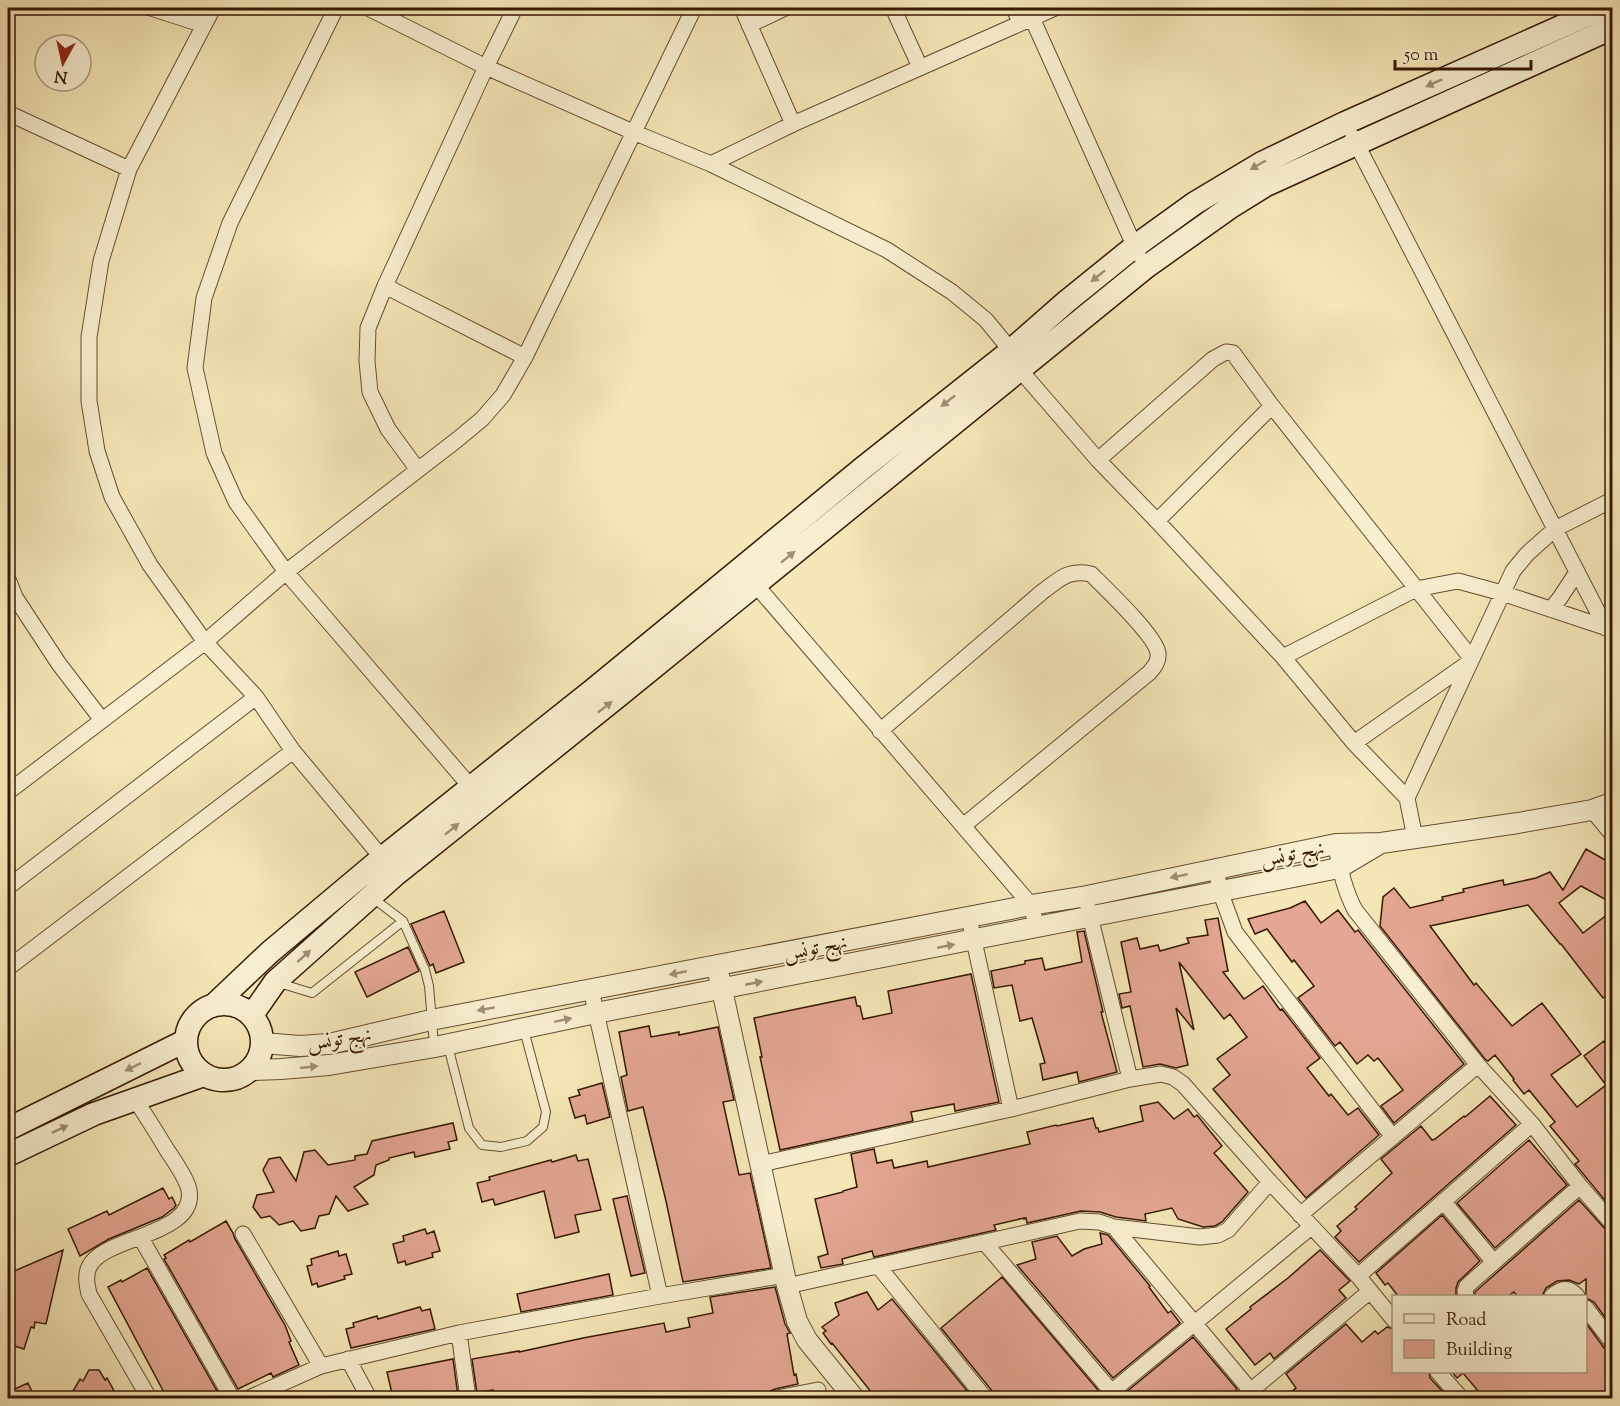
<svg xmlns="http://www.w3.org/2000/svg" width="1620" height="1406" font-family="'Sorts Mill Goudy',Amiri,serif">
<rect width="100%" height="100%" fill="#f5e7b7"/>
<filter id="stains"><feTurbulence type="fractalNoise" baseFrequency=".00333" numOctaves="4"/><feColorMatrix values="0 0 0 0 .2 0 0 0 0 .09 0 0 0 0 .02 0 0 0 .5 -.17"/></filter>
<radialGradient id="worn" r=".72"><stop offset=".6" stop-color="#630" stop-opacity="0"/><stop offset="1" stop-color="#630" stop-opacity=".3"/></radialGradient>
<path fill="#e4a793" stroke="#361804" stroke-width="1.5" d="M1586 849 1612 864V903L1581 886 1559 903 1583 933 1612 911V991L1603 998 1561 944H1560L1528 905 1430 926 1474 985 1476 983 1512 1026 1542 1003 1581 1054 1551 1075 1577 1107 1606 1085 1584 1056 1604 1041 1612 1053V1209L1575 1164 1579 1161 1550 1126 1555 1122 1529 1090 1524 1094 1513 1080 1514 1079 1495 1055 1488 1061 1485 1059 1380 926 1383 897 1394 888 1410 908 1443 900 1442 897 1464 892 1463 889 1503 880 1504 885 1536 878 1550 872 1563 890Z
M1305 901 1321 923 1338 910 1355 932 1358 930 1464 1064 1394 1123 1381 1106 1403 1090 1378 1058 1374 1061 1368 1055 1357 1064 1340 1042 1335 1046 1298 998 1314 986 1294 960 1292 962 1267 929 1255 934 1248 919 1290 908Z
M444 911 464 962 436 973 433 964 430 966 411 924Z
M1218 918 1228 971 1223 972 1244 999 1263 986 1280 1010 1282 1009 1320 1058 1307 1068 1329 1096 1331 1094 1348 1115 1358 1108 1379 1135 1306 1198 1213 1089 1230 1075 1217 1059 1247 1037 1230 1014 1224 1019 1179 962 1194 1030 1176 1008 1188 1065 1176 1068 1160 1064 1143 1067 1130 1006 1122 1008 1119 994 1131 992 1121 942 1137 938 1140 949 1158 945 1160 951 1189 943 1187 938 1208 935 1205 920Z
M1084 931 1103 1012H1101L1117 1072 1079 1082 1077 1072 1043 1080 1040 1064 1045 1063 1032 1018 1020 1021 1012 985 994 988 991 971 1025 964V961L1042 958 1045 970 1082 962 1077 932Z
M408 947 419 971 367 997 355 972Z
M971 974 999 1102 955 1111 954 1104 911 1112 913 1121 780 1150 760 1057H762L754 1018 855 997 857 1006H860L863 1019 892 1013 888 991Z
M649 1026 651 1037 679 1032V1035L718 1027 734 1100 723 1102 739 1175 750 1173 771 1268 683 1282 666 1201 643 1107 628 1111 621 1077 627 1075 619 1032Z
M602 1083 610 1117 587 1124 585 1115 575 1118 569 1098 580 1095 578 1090Z
M1490 1096 1516 1125 1359 1262 1335 1237 1341 1231 1337 1226 1357 1209 1355 1207 1392 1173 1381 1159 1421 1126 1432 1140 1435 1139 1464 1116 1465 1117Z
M1158 1102 1174 1119 1188 1109 1194 1117 1197 1115 1222 1146 1214 1153 1248 1192 1222 1222 1215 1226 1203 1227 1178 1219 1172 1208 1145 1214 1146 1221 1116 1217 1100 1212 1081 1211 1027 1223 1026 1218 1024 1219V1218L994 1225 996 1230 874 1257 872 1251 842 1259 843 1264 821 1268 818 1257 828 1254 815 1199 843 1192V1191L857 1187 851 1154 874 1149 877 1163 892 1160 894 1168 927 1161 928 1167 1030 1144 1027 1132 1056 1125 1057 1126 1093 1118 1096 1128H1098L1099 1132 1143 1121 1140 1106Z
M453 1123 457 1140 448 1142 450 1149 415 1157 414 1152 389 1158V1160L376 1165 374 1175 354 1187 368 1204 348 1211 336 1196 329 1214 319 1216 315 1228 301 1231 293 1221 279 1225 270 1216 261 1218 253 1207 257 1195 274 1192 263 1170 269 1159 280 1157 296 1181 304 1152 315 1150 328 1165 355 1160V1156L367 1154 372 1141Z
M1529 1140 1567 1185 1495 1248 1457 1203Z
M576 1155 578 1161 588 1159 601 1210 575 1215 579 1232 555 1238 544 1191 495 1205 493 1199 482 1202 477 1183 490 1180 489 1177 551 1160 552 1162Z
M163 1188 169 1199 172 1197 176 1205 174 1208 162 1217 109 1239 80 1256 68 1229 107 1211 109 1215Z
M627 1196 645 1273 631 1276 613 1199Z
M1579 1200 1605 1229 1612 1233V1327L1594 1302 1586 1298V1279L1579 1284 1569 1280 1557 1281 1546 1288 1542 1296H1517L1514 1292 1508 1296H1475V1292Z
M1442 1215 1480 1261 1458 1282 1456 1288V1296H1398L1388 1283 1385 1285 1376 1273Z
M226 1221 233 1233 235 1239 285 1325 291 1341 289 1342 299 1365 273 1377 271 1373 238 1389 164 1259 166 1258 164 1255 189 1240 190 1242Z
M425 1229 427 1234 434 1231 440 1251 432 1253 433 1257 406 1265 405 1261 398 1263 393 1244 404 1241 403 1236Z
M1100 1233 1108 1235 1150 1286 1149 1287 1168 1313 1171 1311 1180 1323 1113 1378 1017 1265 1036 1259 1032 1242 1057 1236 1072 1256 1084 1249 1102 1244Z
M63 1250 46 1324 35 1322 34 1328 31 1327 24 1349 8 1344V1290L12 1272Z
M1320 1250 1350 1281 1339 1290 1346 1298 1274 1359 1270 1353 1255 1365 1226 1329 1251 1309 1250 1307 1288 1278Z
M338 1251 339 1256 346 1254 352 1274 344 1276 345 1279 318 1287 317 1283 312 1285 307 1266 312 1265 311 1259Z
M147 1268 221 1398H167L108 1287 121 1280 122 1282Z
M609 1274 613 1295 521 1312 517 1294Z
M1002 1277 1098 1390 1094 1398H994L993 1392 941 1328Z
M775 1287 785 1324 790 1333 787 1334 794 1375 796 1374 798 1384 775 1389 770 1391 767 1398H506L505 1395 494 1397 493 1390 477 1393 472 1359 519 1351V1352L583 1338 664 1323 666 1332 690 1327 688 1318 713 1313 710 1297Z
M867 1292 878 1310 892 1299 973 1398H876L832 1343 831 1344 823 1333 826 1331 822 1327 839 1315 835 1303Z
M420 1307 422 1311 430 1309 435 1329 351 1348 346 1329 354 1327 353 1323 377 1316 378 1319Z
M1586 1323 1604 1348 1612 1352V1393L1606 1398H1484L1463 1373 1457 1378 1451 1371H1586Z
M1346 1324 1362 1342 1375 1331 1378 1334 1387 1327 1394 1329V1371H1429L1430 1378 1441 1390 1430 1398H1283L1296 1388 1286 1374Z
M1193 1337 1237 1389 1233 1394 1232 1398H1126L1125 1393Z
M453 1359 458 1396 447 1398H393L387 1372Z
M89 1370H99L105 1380 107 1378 118 1398H69L80 1379 83 1381Z
M28 1383 35 1398H8V1392Z"/>
<g fill="none" stroke-linecap="round" stroke-linejoin="round">
<g stroke="#664c31" stroke-width="10">
<path id="service" d="M373 898 403 921 425 970 429 986 434 1045
M279 983 312 993 403 921
M448 1046 469 1128 482 1145 501 1147 527 1141 543 1127 546 1112 524 1030"/>
</g>
<g stroke="#664c31" stroke-width="17">
<path id="minor" d="M151 8 204 25
M213 8 129 169 101 261 89 337V401L97 451 112 497 150 565 205 642 256 697 293 751 388 865
M336 8 230 223 204 298 195 368 214 453 236 502 286 572 476 793
M368 8 486 67 633 132 711 164 887 250 952 292 986 320 1004 342 1008 353 1020 370 1098 460 1157 521 1283 657 1354 743 1407 798
M742 8 793 124
M893 8 920 67
M1014 8 1020 23
M1032 18 1138 254
M749 25 785 8
M8 113 129 169
M1353 137 1606 628
M711 164 793 124 1055 8
M385 286 525 357
M1098 460 1213 359 1226 352 1233 353 1272 406 1472 659
M418 470 388 429 370 392 367 361 368 328 385 286 486 67 515 8
M1157 521 1272 406
M749 577 1031 905 1037 928
M8 579 15 597 59 664 102 720
M1551 609 1560 598 1577 572
M1283 657 1416 589 1458 581 1502 593 1610 629
M880 731 1042 592C1060 579 1068 569 1091 574 1106 589 1155 635 1158 653 1159 662 1154 667 1149 673L963 826
M1354 743 1467 664
M8 792 205 642 286 572 458 439 482 419 503 395 525 357 694 8
M1592 810 1612 834
M1415 838 1407 798 1513 571 1527 554 1555 529 1612 500
M1336 844C1339 867 1344 889 1355 910L1478 1065 1532 1124 1580 1186 1612 1223
M1216 868 1220 891 1235 932 1393 1137
M8 887 256 697
M1088 908 1130 1079
M969 918 1011 1109
M8 968 293 751
M591 990 660 1296
M135 1099C146 1116 157 1133 167 1150 175 1162 183 1173 188 1186 203 1236 103 1235 89 1267 85 1276 87 1285 89 1294L149 1398
M761 1164 1011 1109 1130 1079 1161 1074 1173 1077 1183 1084 1270 1182 1358 1276 1394 1320
M1443 1201 1493 1261
M1300 1215 1478 1065
M1114 1227 1251 1391
M243 1234 321 1366
M141 1238 232 1398
M985 1243 1117 1398
M879 1267 985 1398
M1358 1276 1532 1124
M787 1286 1080 1221 1099 1222 1114 1227 1200 1237 1218 1235 1228 1230 1270 1182
M1466 1296 1465 1291 1467 1286 1580 1186
M1552 1296C1561 1288 1568 1286 1577 1296
M1586 1308 1612 1342
M459 1333 468 1398
M348 1359 369 1398
M1438 1372 1461 1398
M249 1398 321 1366 459 1333 660 1296 785 1275
M777 1398 818 1390
M1104 1398 1311 1227
M1242 1398 1369 1292"/>
</g>
<g stroke="#664c31" stroke-width="22">
<path id="tertiary" d="M719 976 787 1286 797 1321 807 1340 854 1398
M263 1043 300 1046 329 1044 431 1020 1031 905 1087 896 1336 844 1381 843 1518 823 1592 810 1612 803
M251 1070 281 1069 329 1065 435 1047 596 1013 1339 868 1381 843"/>
</g>
<g stroke="#361804" stroke-width="25">
<path id="secondary" d="M186 1042a38 38 0 1 1 76 0a38 38 0 1 1-76 0Z
M215 1004 270 952 382 858 593 690 863 468 1008 353 1066 302 1134 247 1195 203 1262 163 1345 123 1603 8
M252 1015 275 982 395 875 617 697 1146 267 1229 208 1266 185 1612 28
M8 1129 185 1041
M8 1155 94 1114 204 1075"/>
</g>
<use href="#service" stroke="#f8efd0" stroke-width="8"/>
<use href="#minor" stroke="#f8efd0" stroke-width="15"/>
<use href="#tertiary" stroke="#f8efd0" stroke-width="20"/>
<use href="#secondary" stroke="#f8efd0" stroke-width="22"/>
</g>
<defs><path id="oneway-solid" d="M-6-.8H1V-3.2L6.5 0L1 3.2V.8H-6Z" transform="scale(1.5)"/></defs>
<g fill="#a18e74">
<use href="#oneway-solid" transform="translate(1434 83) rotate(156)"/>
<use href="#oneway-solid" transform="translate(1258 165) rotate(150)"/>
<use href="#oneway-solid" transform="translate(1098 276) rotate(141)"/>
<use href="#oneway-solid" transform="translate(948 401) rotate(142)"/>
<use href="#oneway-solid" transform="translate(788 557) rotate(-39)"/>
<use href="#oneway-solid" transform="translate(605 707) rotate(-38)"/>
<use href="#oneway-solid" transform="translate(452 829) rotate(-39)"/>
<use href="#oneway-solid" transform="translate(1179 876) rotate(168)"/>
<use href="#oneway-solid" transform="translate(946 946) rotate(-11)"/>
<use href="#oneway-solid" transform="translate(304 956) rotate(-42)"/>
<use href="#oneway-solid" transform="translate(678 973) rotate(169)"/>
<use href="#oneway-solid" transform="translate(754 983) rotate(-11)"/>
<use href="#oneway-solid" transform="translate(486 1009) rotate(170)"/>
<use href="#oneway-solid" transform="translate(563 1020) rotate(-12)"/>
<use href="#oneway-solid" transform="translate(133 1067) rotate(154)"/>
<use href="#oneway-solid" transform="translate(309 1067) rotate(-6)"/>
<use href="#oneway-solid" transform="translate(60 1129) rotate(-25)"/>
</g>
<g text-anchor="middle" stroke-width="4.5" stroke-linejoin="round" paint-order="stroke">
<g font-size="21" fill="#361804" stroke="#f8efd0">
<text transform="translate(1292 853) rotate(-11)" y="7">نهج تونس</text>
<text transform="translate(815 947) rotate(-11)" y="7">نهج تونس</text>
<text transform="translate(339 1038) rotate(-8)" y="7">نهج تونس</text>
</g>
</g>
<rect width="1620" height="1406" fill="none" stroke="#f5e7b7" stroke-width="30"/>
<rect x="9" y="9" width="1602" height="1388" fill="none" stroke="#361804" stroke-width="3"/>
<rect x="15" y="15" width="1590" height="1376" fill="none" stroke="#361804" stroke-width="1.5"/>
<rect x="1392" y="1295" width="195" height="78" fill="#f8efd0" stroke="#aa997e" stroke-width="1.5"/>
<rect x="1404" y="1314" width="30" height="9" fill="#f8efd0" stroke="#aa997e" stroke-width="1.5"/>
<text x="1446" y="1325" font-size="18" fill="#361804">Road</text>
<rect x="1404" y="1340" width="30" height="18" fill="#e4a793" stroke="#aa997e" stroke-width="1.5"/>
<text x="1446" y="1355" font-size="18" fill="#361804">Building</text>
<g transform="translate(63 63) rotate(188)"><circle r="28" fill="#f8efd0" stroke="#aa997e" stroke-width="1.5"/>
<path d="M0-4.5L10 22L0 15L-10 22Z" fill="#8f2418"/>
<text y="-9" font-size="16" font-weight="bold" text-anchor="middle" fill="#361804">N</text>
</g>
<path d="M1395 60v9h136v-9" fill="none" stroke="#361804" stroke-width="3"/>
<text x="1404" y="60" font-size="18" fill="#361804" stroke="#f8efd0" stroke-width="4.5" paint-order="stroke">50 m</text>
<rect width="100%" height="100%" filter="url(#stains)"/>
<rect width="100%" height="100%" fill="url(#worn)"/>
</svg>
